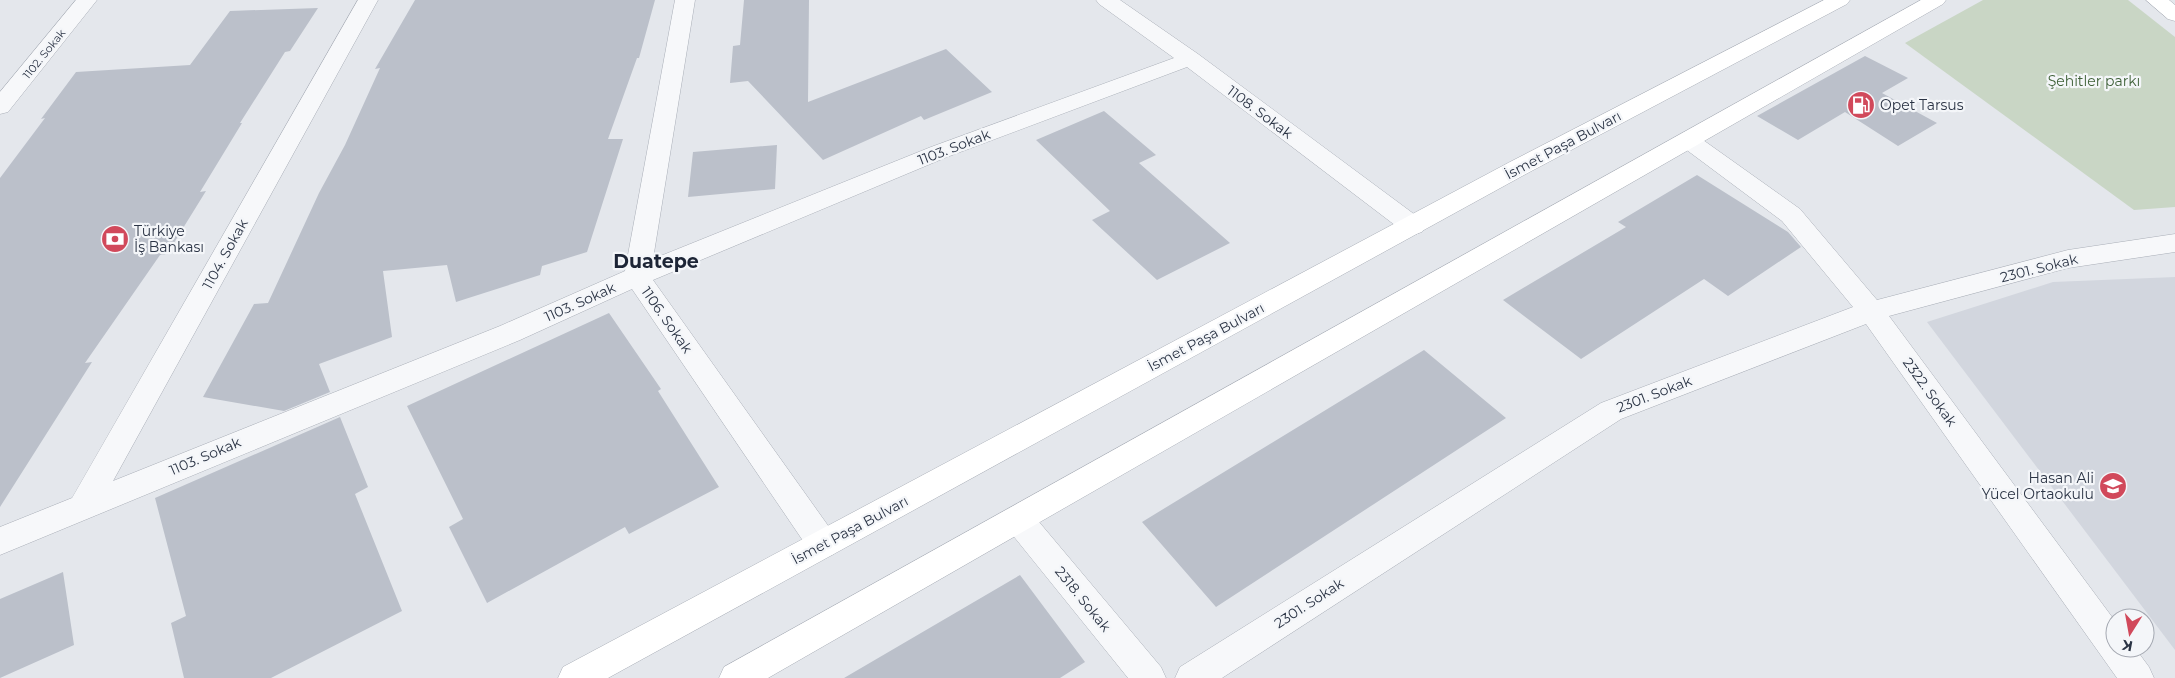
<svg xmlns="http://www.w3.org/2000/svg" width="2175" height="678" font-family="Montserrat,sans-serif">
<rect width="100%" height="100%" fill="#e4e7ec"/>
<path fill="#d2d6de" d="M2175 277V650L1927 322 2053 282Z"/>
<path fill="#c9d6c5" d="M1983 0H2128L2175 37V207L2134 210 1905 43Z"/>
<path fill="#bbc0ca" d="M415 0H655L639 58H637L608 139H623L587 252 542 266 540 275 456 302 447 265 383 271 392 337 319 364 330 392 284 411 203 397 254 304 268 303 319 193 345 145 380 68 375 69Z
M744 0H809L808 102 946 49 992 92 924 120 921 116 823 160 748 81 730 83 733 46 740 45Z
M318 8 290 51 285 52 240 123H242L200 192 206 191 167 254 160 255 85 363 92 362 0 507V178L45 118 41 119 76 72 190 65 230 11Z
M1865 56 1908 78 1882 93 1937 123 1898 146 1845 112 1798 140 1757 116Z
M1104 111 1156 155 1139 163 1230 243 1157 280 1092 220 1110 211 1036 140Z
M777 145 775 189 688 197 693 152Z
M1697 175 1788 232 1801 247 1728 296 1704 279 1581 359 1503 300 1626 227 1618 222Z
M609 313 661 389 658 391 719 487 629 534 625 527 487 603 449 527 463 519 407 406Z
M1424 350 1506 418 1216 607 1142 522Z
M340 417 368 487 355 494 402 611 271 678H184L171 623 186 616 155 498Z
M63 572 74 645 0 678V599Z
M1020 575 1085 662 1060 678H844Z"/>
<g fill="none" stroke-linecap="round" stroke-linejoin="round">
<g stroke="#a9aeb7" stroke-width="1">
<path id="minor" d="M76 0H97L8 112 0 114V92Z
M358 0H378L113 481 500 326 625 271 675 0H695L653 259 931 147 1174 58 1099 4 1096 0H1120L1198 54 1422 220 1426 226 1422 232 1413 235 1404 232 1187 67 947 157 653 280 834 534 839 544 834 554 823 558 812 554 632 289 520 340 0 555V527L72 498Z
M1688 133 1696 135 1800 209 1877 300 2068 250 2175 234V252L2068 268 1889 316 2115 621V648H2135L2149 667 2154 678H2117L1866 324 1621 419 1222 678H1175L1180 667 1601 403 1853 307 1782 221 1680 145 1676 140 1680 135Z
M1018 506 1029 510 1161 667 1166 678H1128L1007 528 1002 519 1007 510Z"/>
</g>
<g stroke="#a9aeb7" stroke-width="1">
<path id="secondary" d="M1824 0H1850L1847 4 1524 175 608 678H558L563 667 1508 163Z
M1921 0H1946L1943 4 768 678H719L724 667Z
M2146 0H2169L2175 5V21L2168 19Z"/>
</g>
<use href="#minor" fill="#f7f8fa" fill-rule="evenodd"/>
<use href="#secondary" fill="#fff" fill-rule="evenodd"/>
</g>
<defs>
<g id="fuel-disc" transform="scale(1.4375)"><circle r="9.5" fill="#d1495b" stroke="#f4f6f9"/><path d="M-5.5-6h7V0h2V4h1.3V-2.5L3-4.5l.8-.8L6-3V5H2.5V1h-1V6h-7ZM-4.2-4.7v3.2H.2V-4.7Z" fill="#fff"/></g>
<g id="bank-disc" transform="scale(1.4375)"><circle r="9.5" fill="#d1495b" stroke="#f4f6f9"/><path d="M-6-4H6V4H-6ZM0-2.3a2.3 2.3 0 1 0 0 4.6a2.3 2.3 0 1 0 0-4.6Z" fill="#fff"/></g>
<g id="school-disc" transform="scale(1.4375)"><circle r="9.5" fill="#d1495b" stroke="#f4f6f9"/><path d="M0-5L7-2L0 1L-7-2ZM-4 1L0 2.5L4 1V4Q0 6-4 4Z" fill="#fff"/></g>
</defs>
<g fill-rule="evenodd">
<use href="#fuel-disc" x="1861" y="105"/>
<use href="#bank-disc" x="115" y="239"/>
<use href="#school-disc" x="2113" y="486"/>
</g>
<g text-anchor="middle" stroke-width="4.5" stroke-linejoin="round" paint-order="stroke">
<g font-size="11" fill="#2b3445" stroke="#f4f6f9">
<text transform="translate(44 54) rotate(-51)" y="4">1102. Sokak</text>
</g>
<g font-size="14" fill="#3f6138" stroke="#f4f6f9">
<text x="2094" y="86">Şehitler parkı</text>
</g>
<g font-size="14" fill="#2b3445" stroke="#f4f6f9" text-anchor="start">
<text x="1880" y="110">Opet Tarsus</text>
<text x="134" y="236">Türkiye<tspan x="134" dy="16">İş Bankası</tspan></text>
<text x="2094" y="483" text-anchor="end">Hasan Ali<tspan x="2094" dy="16">Yücel Ortaokulu</tspan></text>
</g>
<g font-size="14" fill="#2b3445" stroke="#f4f6f9">
<text transform="translate(1260 112) rotate(37)" y="5">1108. Sokak</text>
<text transform="translate(1563 145) rotate(-28)" y="5">İsmet Paşa Bulvarı</text>
<text transform="translate(954 147) rotate(-21)" y="5">1103. Sokak</text>
<text transform="translate(225 254) rotate(-61)" y="5">1104. Sokak</text>
<text transform="translate(2039 268) rotate(-14)" y="5">2301. Sokak</text>
<text transform="translate(580 302) rotate(-24)" y="5">1103. Sokak</text>
<text transform="translate(667 320) rotate(55)" y="5">1106. Sokak</text>
<text transform="translate(1206 337) rotate(-28)" y="5">İsmet Paşa Bulvarı</text>
<text transform="translate(1930 392) rotate(54)" y="5">2322. Sokak</text>
<text transform="translate(1654 394) rotate(-21)" y="5">2301. Sokak</text>
<text transform="translate(205 456) rotate(-23)" y="5">1103. Sokak</text>
<text transform="translate(850 530) rotate(-28)" y="5">İsmet Paşa Bulvarı</text>
<text transform="translate(1083 599) rotate(51)" y="5">2318. Sokak</text>
<text transform="translate(1309 603) rotate(-33)" y="5">2301. Sokak</text>
</g>
<g font-size="19" font-weight="bold" fill="#1d2536" stroke="#f4f6f9">
<text x="656" y="268">Duatepe</text>
</g>
</g>
<g transform="translate(2130 633) rotate(191)"><circle r="24" fill="#f4f6f9" stroke="#a4a8b1"/>
<path d="M0-4L9 19L0 12L-9 19Z" fill="#d1495b"/>
<text y="-8" font-size="14" font-weight="bold" text-anchor="middle" fill="#2b3445">K</text>
</g>
</svg>
